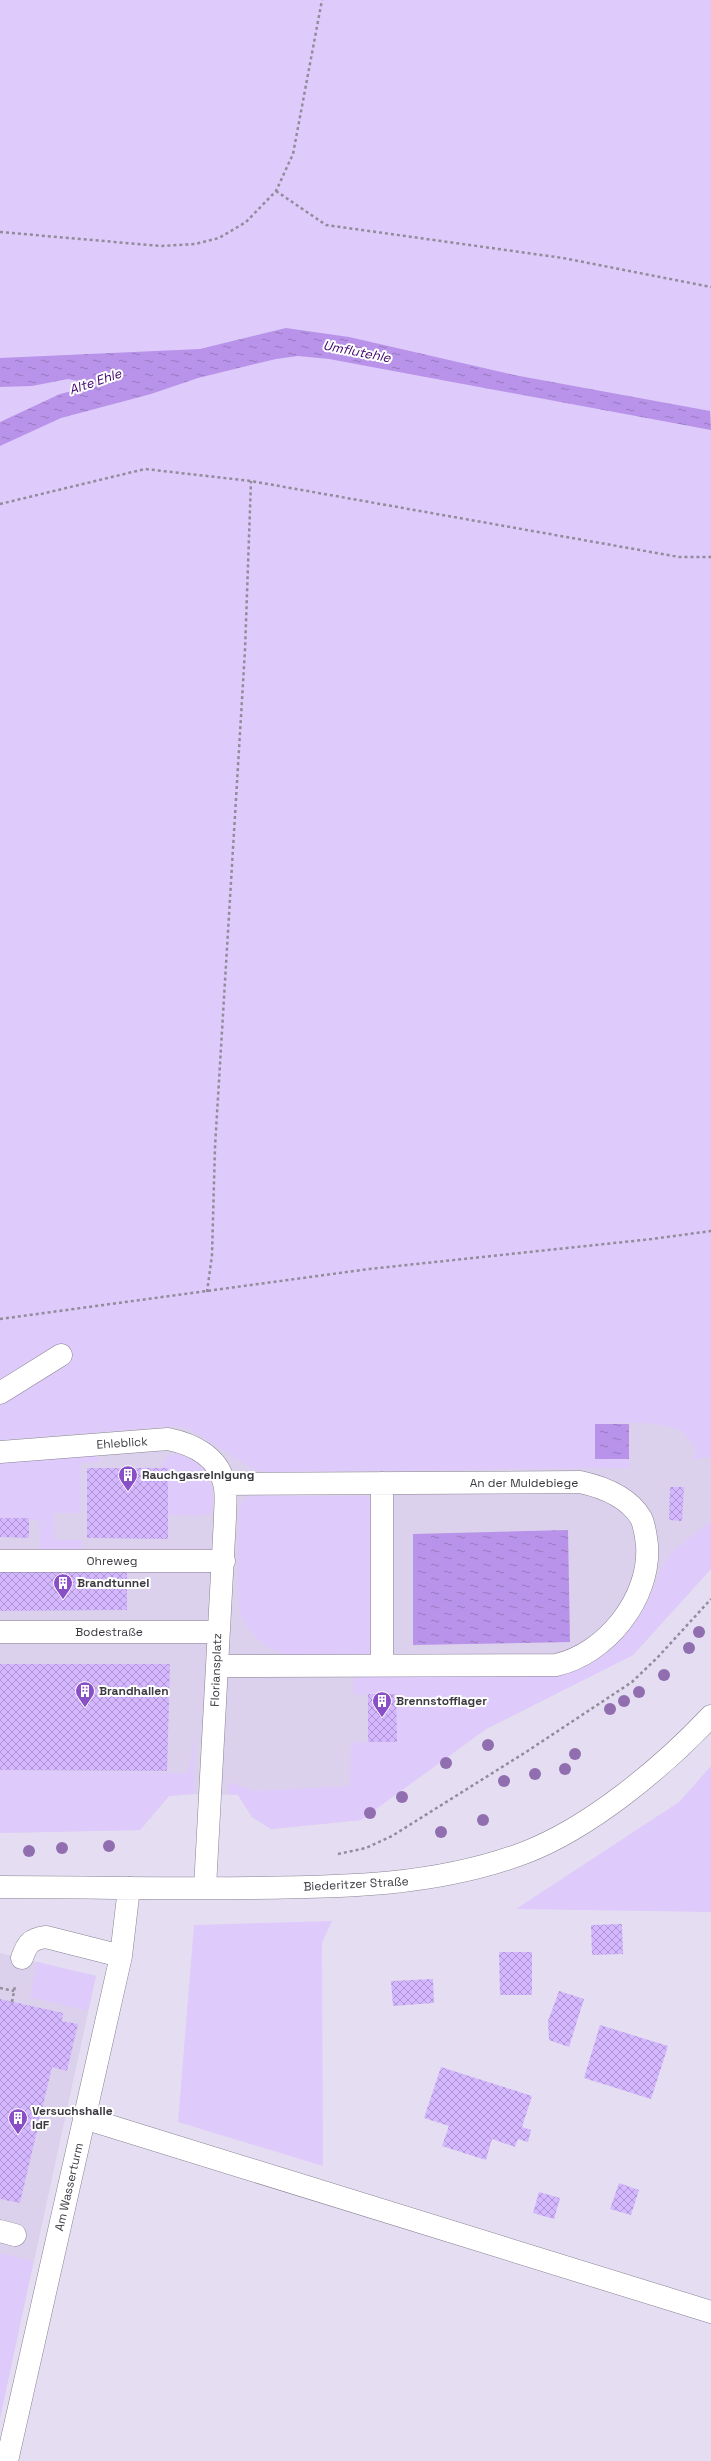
<svg xmlns="http://www.w3.org/2000/svg" width="711" height="2461" font-family="'Space Grotesk',sans-serif">
<defs>
<pattern id="water-ripples" width="26" height="14" patternUnits="userSpaceOnUse"><rect width="26" height="14" fill="#b893e9"/><path d="M2 4q2-2 4 0t4 0M15 11q2-2 4 0t4 0" fill="none" stroke="#9779be"/></pattern>
<pattern id="building-cross-hatch" width="8" height="8" patternUnits="userSpaceOnUse"><rect width="8" height="8" fill="#d4b7fe"/><path d="M0 0l8 8M0 8l8-8" fill="none" stroke="#ad96cf"/></pattern>
</defs>
<rect width="100%" height="100%" fill="#e5def2"/>
<path fill="#dcd1ec" d="M711 1318V1569L633 1655 486 1729 361 1820 271 1829 252 1817 238 1795 194 1794 169 1796 140 1830 0 1833V1428Z
M0 1953 96 1976 0 2418Z"/>
<path fill="#decafb" d="M0 0H711V1457L693 1460 696 1450C692 1444 687 1435 680 1431 656 1419 621 1424 595 1424V1458L629 1459 630 1468 264 1472 253 1469 187 1428 174 1426 0 1440Z
M171 1454C179 1454 188 1456 194 1461 208 1471 219 1498 210 1514L200 1516 168 1515V1469L163 1468 162 1463Z
M96 1455 100 1462 81 1463V1513H54L55 1540H82V1549H40L39 1520 0 1518V1460Z
M256 1496H366L374 1504 373 1648 369 1653 361 1657C338 1656 311 1659 288 1655 268 1651 251 1636 242 1618 234 1601 239 1531 239 1508L246 1497Z
M711 1521V1569L633 1655 486 1729 361 1820 271 1829 252 1817 238 1795 228 1794V1782L255 1791 350 1786 351 1743 368 1742V1695L353 1694 354 1675 565 1673C603 1667 634 1630 650 1597 657 1583 659 1568 669 1556 679 1544 699 1531 711 1521Z
M195 1736 194 1794 169 1796 140 1830 0 1833V1770L188 1773Z
M711 1766V1912L516 1909 679 1802Z
M332 1921 322 1943 323 2166 178 2122 194 1925Z
M37 1962 96 1976 88 2011 30 1997Z
M0 2253 33 2261 0 2418Z"/>
<path fill="url(#water-ripples)" d="M286 328 349 337 514 375 710 411 711 430 329 359 298 356 276 359 198 378 151 394 61 418 0 446V422L60 394 84 388 78 381 68 379 32 386 0 387V358L200 349Z
M595 1424H629V1459H595Z
M568 1530 570 1642 413 1645V1534Z"/>
<path fill="url(#building-cross-hatch)" d="M87 1468H168V1539L87 1538Z
M670 1487H684L682 1521 669 1520Z
M0 1518H29V1538L0 1537Z
M127 1570V1610L0 1611V1571Z
M0 1664H170L167 1771 0 1770Z
M368 1694H396L397 1742H368Z
M622 1924 623 1954 592 1955 591 1925Z
M499 1952H532V1995H500Z
M433 1979 434 2003 393 2006 391 1981Z
M559 1991 584 1999 569 2047 549 2040 548 2021Z
M0 1999 63 2013 62 2021 78 2024 67 2071 52 2067 20 2203 0 2199Z
M600 2025 668 2046 651 2099 584 2078Z
M441 2067 532 2096 522 2127 531 2130 528 2142 518 2139 515 2147 492 2139 486 2160 442 2146 449 2126 424 2118Z
M619 2183 639 2190 631 2215 610 2209Z
M539 2192 560 2198 554 2219 533 2213Z"/>
<g fill="none" stroke-linecap="round" stroke-linejoin="round">
<g stroke="#888193" stroke-width="23">
<path id="minor" d="M0 1393 61 1355
M0 1452 168 1439C192 1444 218 1456 224 1483 227 1493 225 1507 225 1518L205 1888
M382 1483V1665
M0 1561H224
M0 1632H218
M217 1666 556 1665C606 1654 651 1598 647 1545 646 1537 645 1526 641 1518 628 1496 603 1487 580 1482L225 1484
M0 1887C84 1887 168 1889 252 1888 345 1887 436 1886 524 1853 590 1828 663 1767 711 1716
M22 1958C27 1944 30 1939 46 1937L121 1956
M84 2118 711 2312
M0 2231 15 2235
M7 2461 121 1956 129 1888"/>
</g>
<path stroke="#918c9a" stroke-width="2.5" stroke-dasharray="3 3" stroke-linecap="butt" d="M276 191 326 225 563 258 711 287
M0 232 161 246 195 244 219 238 246 222 276 191 293 154 322 0
M0 504 145 469 251 481 679 557H711
M207 1292 212 1255 215 1147 245 650 251 481
M0 1319 369 1269 652 1239 711 1231
M338 1854 366 1848 392 1836 526 1752 632 1682 658 1657 711 1599
M0 1988 14 1991
M12 2002 15 1986"/>
<use href="#minor" stroke="#fff" stroke-width="22"/>
</g>
<g fill="#906eaf">
<circle cx="699" cy="1632" r="6"/>
<circle cx="689" cy="1648" r="6"/>
<circle cx="664" cy="1675" r="6"/>
<circle cx="639" cy="1692" r="6"/>
<circle cx="624" cy="1701" r="6"/>
<circle cx="610" cy="1709" r="6"/>
<circle cx="488" cy="1745" r="6"/>
<circle cx="575" cy="1754" r="6"/>
<circle cx="446" cy="1763" r="6"/>
<circle cx="565" cy="1769" r="6"/>
<circle cx="535" cy="1774" r="6"/>
<circle cx="504" cy="1781" r="6"/>
<circle cx="402" cy="1797" r="6"/>
<circle cx="370" cy="1813" r="6"/>
<circle cx="483" cy="1820" r="6"/>
<circle cx="441" cy="1832" r="6"/>
<circle cx="109" cy="1846" r="6"/>
<circle cx="62" cy="1848" r="6"/>
<circle cx="29" cy="1851" r="6"/>
</g>
<defs>
<g id="building-pin" transform="scale(1)"><path d="M0 17L-7.5 6A9.5 9.5 0 1 1 7.5 6Z" fill="#884fc6" stroke="#fff"/><path d="M-4-6H4V6H1V3H-1V6H-4ZM-2.5-4.3h1.7v1.8h-1.7ZM.8-4.3h1.7v1.8H.8ZM-2.5-1h1.7V.8h-1.7ZM.8-1h1.7V.8H.8Z" fill="#fff"/></g>
</defs>
<g fill-rule="evenodd">
<use href="#building-pin" x="128" y="1475"/>
<use href="#building-pin" x="63" y="1583"/>
<use href="#building-pin" x="85" y="1691"/>
<use href="#building-pin" x="382" y="1701"/>
<use href="#building-pin" x="18" y="2118"/>
</g>
<g text-anchor="middle" stroke-width="4" stroke-linejoin="round" paint-order="stroke">
<g font-size="12" fill="#3c3941" stroke="#fff">
<text transform="translate(122 1443) rotate(-4)" y="4">Ehleblick</text>
<text x="524" y="1487">An der Muldebiege</text>
<text x="112" y="1565">Ohreweg</text>
<text x="109" y="1636">Bodestraße</text>
<text transform="translate(216 1670) rotate(-88)" y="4">Floriansplatz</text>
<text transform="translate(356 1884) rotate(-3)" y="4">Biederitzer Straße</text>
<text transform="translate(69 2187) rotate(-77)" y="4">Am Wasserturm</text>
</g>
<g font-size="12" font-weight="bold" fill="#3c3941" stroke="#fff" text-anchor="start">
<text x="142" y="1479">Rauchgasreinigung</text>
<text x="77" y="1587">Brandtunnel</text>
<text x="99" y="1695">Brandhallen</text>
<text x="396" y="1705">Brennstofflager</text>
<text x="32" y="2115">Versuchshalle<tspan x="32" dy="14">IdF</tspan></text>
</g>
<g font-size="13" font-style="italic" fill="#420570" stroke="#fff">
<text transform="translate(357 351) rotate(11)" y="5">Umflutehle</text>
<text transform="translate(95 381) rotate(-19)" y="5">Alte Ehle</text>
</g>
</g>
</svg>
